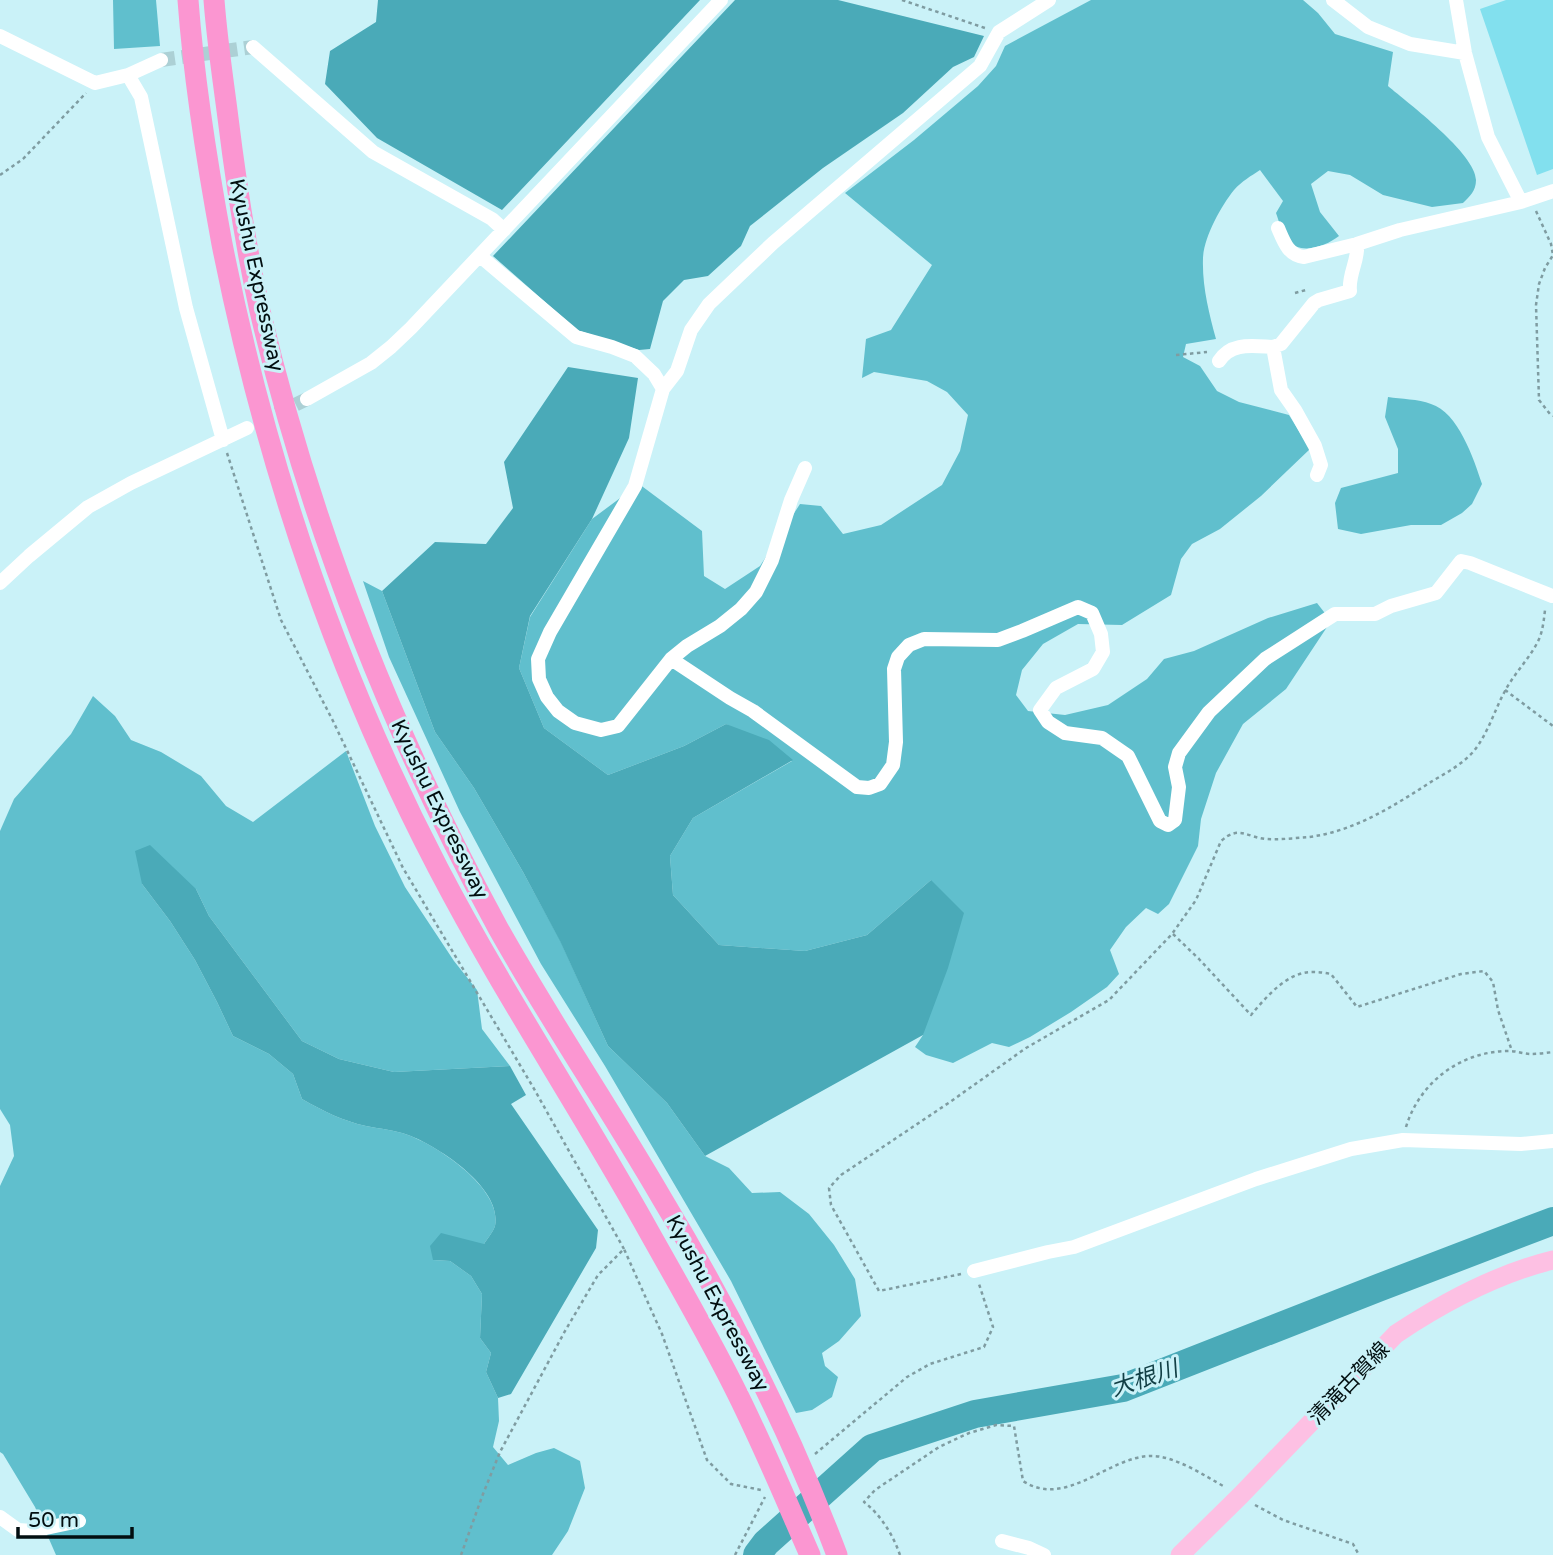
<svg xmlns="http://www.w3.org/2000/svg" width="1553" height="1555" font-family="'Varela Round','Noto Sans JP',sans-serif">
<rect width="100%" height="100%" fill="#caf2f8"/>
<path fill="#60bfcd" d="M113 0H156L160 46 114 49Z
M1091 0H1303L1318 13 1335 34 1393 52 1388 86C1408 103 1476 154 1476 180 1476 191 1470 196 1463 203L1432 207 1383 195 1350 175 1328 171 1311 184 1320 212 1339 236C1326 246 1301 256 1287 240 1282 234 1279 221 1276 213L1283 201 1260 170C1251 176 1242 181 1234 190 1221 206 1204 237 1203 258 1202 286 1209 313 1216 339L1186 344 1183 357 1200 366 1217 391 1239 402 1289 415 1310 449 1261 496 1220 529 1192 544 1181 559 1171 595 1122 625 1078 624 1043 644 1022 670 1016 695 1028 711 1065 715 1108 705 1147 679 1164 659 1194 651 1268 618 1317 603 1331 621 1286 689 1243 724 1216 773 1201 819 1198 846 1169 904 1158 914 1146 908 1126 927 1110 950 1119 974 1107 987 1071 1012 1030 1037 1009 1047 992 1043 953 1063 926 1055 915 1047 923 1035 931 880 867 935 805 951 719 945 673 895 670 856 693 818 792 761 726 724 684 746 608 775 544 728 519 668 530 617 592 519 639 484 702 531 704 576 725 589 760 566 800 504 821 506 843 534 881 525 942 485 960 451 968 415 947 392 927 381 874 372 862 378 866 339 891 330 932 265 845 193 914 140 978 86 996 66 1005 46Z
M1388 397C1401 399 1418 399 1431 404 1458 412 1474 459 1482 484L1472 504 1462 513 1441 525H1411L1361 534 1338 529 1335 503 1341 488 1398 473V449L1385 417Z
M363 581 382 591 435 732 474 788 523 872 560 940 608 1046 667 1103 705 1156 729 1168 752 1193 780 1192 809 1214 834 1245 855 1279 861 1316 839 1341 822 1353 825 1366 838 1377 832 1397 812 1410 796 1413 731 1281 605 1066 541 964 460 812 389 657Z
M93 696 115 716 131 740 161 752 201 776 226 806 253 822 346 751 375 826 405 887 454 961 477 990 482 1029 510 1066 394 1072 339 1059 302 1041 209 916 196 889 142 884 170 921 195 960 217 1002 233 1036 269 1054 293 1074 302 1099C323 1111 343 1121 366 1126 380 1129 395 1130 408 1135 438 1146 503 1189 495 1226 493 1232 487 1239 484 1244L433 1260 450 1261 471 1276 482 1294 480 1338 491 1353 486 1372 498 1398 499 1421 493 1447 508 1465 536 1453 554 1448 580 1461 585 1488 568 1531 552 1555H56L35 1507 3 1454 0 1452V1186L14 1156 10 1125 0 1109V831L14 799 71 734Z"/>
<path fill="#4aaab8" d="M378 0H700L502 210 377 138 325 84 330 51 376 22Z
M735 0H838L984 36 974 57 953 67 903 113 823 168 750 226 741 246 708 276 684 280 663 301 650 349 639 350 577 330 493 256Z
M568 367 638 378 629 438 592 519 530 616 519 668 544 728 608 775 684 746 726 724 769 740 793 760 693 818 670 856 673 895 719 945 805 951 867 935 931 880 964 913 948 968 923 1035 705 1156 667 1103 608 1046 560 941 523 872 474 788 435 732 382 591 435 542 486 544 513 508 504 462Z
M150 845 196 889 209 916 302 1041 339 1059 394 1072 510 1066 526 1095 511 1104 598 1230 596 1248 511 1394 498 1398 486 1372 491 1353 480 1338 482 1294 471 1276 450 1261 433 1260 430 1246 441 1233 484 1244C487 1239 493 1232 495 1226 503 1188 438 1146 408 1135 395 1130 380 1129 366 1126 343 1121 323 1111 302 1099L293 1074 269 1054 233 1036 217 1002 195 960 170 921 142 884 135 851Z"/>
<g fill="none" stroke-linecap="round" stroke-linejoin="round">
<path stroke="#4aaab8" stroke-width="28" d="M757 1555 766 1543 872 1448 975 1414 1123 1388 1378 1288 1553 1221"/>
</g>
<path fill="#82e0ee" d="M1506 0H1553V169L1537 175 1480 9Z"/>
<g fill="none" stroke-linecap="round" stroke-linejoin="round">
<path stroke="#acd0d5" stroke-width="14" stroke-dasharray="14 7" stroke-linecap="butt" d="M161 60 253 47
M258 423 307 399"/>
<path stroke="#7f9ca1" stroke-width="2.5" stroke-dasharray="3.5 3.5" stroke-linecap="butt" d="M902 0 985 28
M0 175 23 159 86 93
M1536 211 1551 244 1553 255 1545 268 1539 284 1536 305 1539 400 1550 414 1553 416
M1295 293 1306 290
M1176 355 1207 352
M227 453 281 620 333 721 403 868 533 1087 624 1249
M1505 690 1553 726
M1173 934 1199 959 1251 1015C1267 996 1288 971 1314 972 1320 972 1326 973 1331 974L1357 1007 1461 974 1484 971 1493 982 1498 1010 1512 1051
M1406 1127C1420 1081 1462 1051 1509 1051 1517 1051 1524 1054 1531 1054 1538 1054 1546 1053 1553 1052
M961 1274 879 1291 831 1205 829 1188 841 1175 950 1102 1026 1048 1109 1000 1172 934 1196 900 1221 841C1239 825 1246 837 1266 839 1279 840 1295 838 1309 837 1356 831 1395 805 1434 780 1448 772 1462 764 1473 752 1488 734 1494 711 1505 691 1515 672 1532 656 1540 637 1543 628 1544 619 1545 610
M815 1454 907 1377 930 1364 984 1347 993 1327 979 1284
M1255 1505 1283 1520 1353 1544 1359 1555
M461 1555 483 1494 500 1452 565 1331 598 1275 624 1249 662 1334 707 1460 731 1484 761 1490
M735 1555 765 1497
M900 1555C893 1535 881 1515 864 1502L875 1490 939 1447 969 1433 996 1425 1014 1426 1023 1481C1066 1509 1108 1457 1150 1456 1174 1455 1205 1476 1225 1487"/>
<path stroke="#fff" stroke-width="14" d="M1333 0 1368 27 1410 44 1465 53
M1456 0 1465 53 1488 137 1521 202
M0 36 95 83 128 75 141 97 186 308 223 440
M253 47 373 152 492 219 504 230
M128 75 161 60
M1278 228C1284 242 1288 255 1304 257L1357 244
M480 256 576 337 612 347 635 356 654 374 663 389
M1219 361C1231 342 1252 346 1273 347
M307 399 371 363 391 347 411 328 721 0
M805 468 791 500 772 560 756 592 741 609 720 626 687 646 671 659 618 726 601 730 575 723 558 711 547 697 539 679 538 659 550 632 635 486 663 389 677 371 691 330 709 304 773 243 980 66 999 32 1049 0
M1317 475 1321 465 1315 446 1295 410 1281 390 1273 347 1281 344 1314 303 1319 300 1350 291C1348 274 1359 260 1357 244L1400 230 1521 202 1553 191
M0 583 29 556 88 507 131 483 247 428
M671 659 730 698 753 711 857 787 869 788 880 784 893 765 896 742 894 669 898 657 909 645 924 639 998 640 1022 631 1078 607 1092 613 1101 634 1103 652 1093 669 1056 688 1040 710 1048 722 1065 733 1102 738 1128 756 1160 821 1168 825 1175 820 1179 787 1175 767 1179 753 1209 712 1265 659 1335 614H1375L1391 606 1436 593 1461 561 1470 563 1552 596
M974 1271 1048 1252 1074 1247 1256 1179 1351 1149 1403 1140 1521 1144 1553 1141
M0 1517 18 1530 32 1531 79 1521
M1002 1541 1029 1548 1044 1555"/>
<path stroke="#fdc0e3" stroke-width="19" d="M1180 1555 1241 1495 1396 1334C1444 1302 1496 1274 1553 1260"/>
<path stroke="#fb96d1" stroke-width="21" d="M188 0C194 82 207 163 222 244 265 461 336 672 438 868 501 989 576 1102 643 1221 673 1275 705 1329 733 1385 761 1440 785 1498 810 1555
M214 0C217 40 223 79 228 118 236 183 246 248 260 311 311 527 392 733 498 928 549 1019 608 1106 661 1197 728 1308 791 1433 837 1555"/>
</g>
<g text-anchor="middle" stroke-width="6" stroke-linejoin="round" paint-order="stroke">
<g font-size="21" fill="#020e10" stroke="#caf2f8">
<text transform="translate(257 275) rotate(78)" y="7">Kyushu Expressway</text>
<text transform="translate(440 809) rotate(64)" y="7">Kyushu Expressway</text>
<text transform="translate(718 1303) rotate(62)" y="7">Kyushu Expressway</text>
<text transform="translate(1349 1383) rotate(-46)" y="7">清滝古賀線</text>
</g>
<g font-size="23" font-style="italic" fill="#123f45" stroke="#caf2f8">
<text transform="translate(1144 1378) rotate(-18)" y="8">大根川</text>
</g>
</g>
<path d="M18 1527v10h114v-10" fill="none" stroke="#020e10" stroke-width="3.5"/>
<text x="28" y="1527" font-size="21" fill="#020e10" stroke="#caf2f8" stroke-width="5" paint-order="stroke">50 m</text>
</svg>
